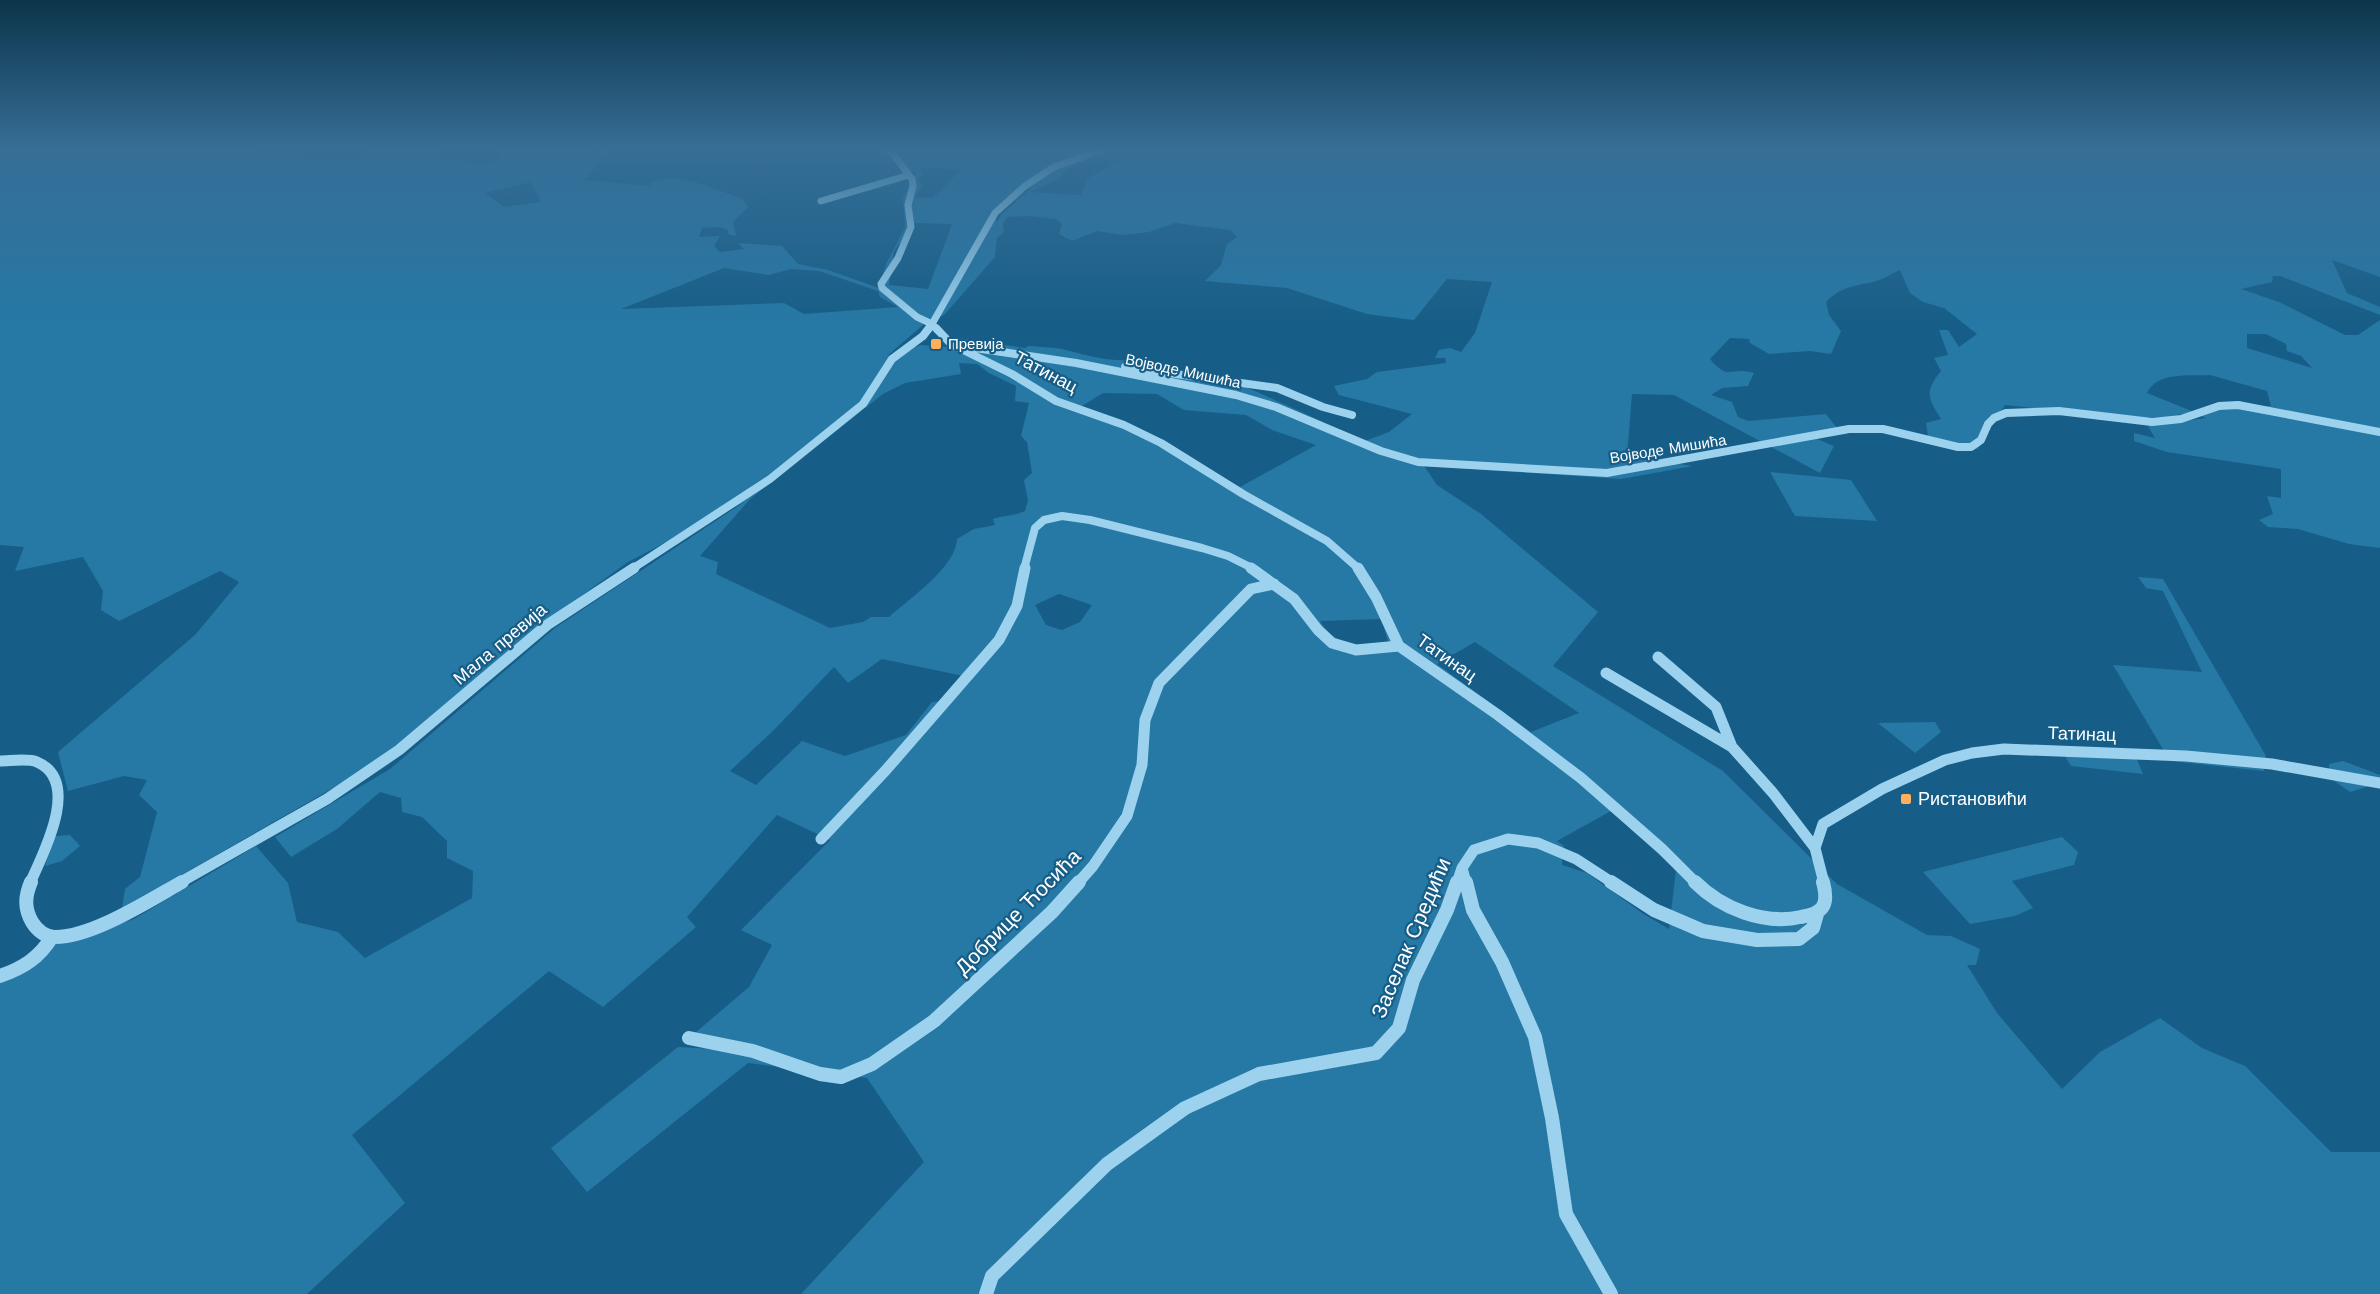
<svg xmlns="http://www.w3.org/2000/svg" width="2380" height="1294" font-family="'Work Sans',sans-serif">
<rect width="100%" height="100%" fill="#165e87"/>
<path fill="#2678a5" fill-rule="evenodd" d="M0 146H268L256 154 340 160 353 159 379 146H449L431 156 480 164 499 160V153L489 146H579L596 153 601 146H616L584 180 652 186 649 183C678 169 714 190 743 199L748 207 733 222 736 236 728 234V230L720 227 702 228 699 237 720 236 714 246 720 252 744 249 738 243 782 246 798 264 828 270 879 288 886 264 905 227 903 198 916 174 880 154 881 150 872 149 873 146H1106L1031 178 993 210 997 222 1002 214 1038 182 1054 171 1067 165 1123 146H2380V277L2332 260 2347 293 2380 307V315L2280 276H2273L2272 282 2241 289 2279 302 2345 335H2358L2380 320V548L2349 544 2298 529 2268 527 2259 520 2273 514 2267 496 2281 498V469L2167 452 2134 441V433L2155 438 2148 426 2206 418C2190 409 2179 416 2162 417 2110 420 2057 410 2005 405L1978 449 1952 447 1928 436 1926 423 1941 419C1928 398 1924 392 1941 371L1934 358 1948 355 1939 330H1948L1959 347 1977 334 1944 308 1923 302 1910 293 1900 270C1891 274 1882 280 1873 282 1854 286 1840 287 1826 302L1829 315 1841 331 1831 354 1810 351 1769 354 1750 343 1749 339 1730 338 1710 359C1730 382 1728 366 1754 373L1748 386 1722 388 1711 395 1732 402 1738 417 1748 421 1826 414 1837 428 1817 439 1834 446 1820 473 1674 395 1632 394 1627 456 1693 466 1621 479 1424 466 1437 485 1481 514 1598 612 1553 666 1723 771 1837 884 1927 935 1951 936 1980 949 1976 965H1967L1997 1013 2062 1089 2100 1052 2160 1018 2202 1048 2245 1066 2331 1152H2380V1294H801L924 1162 867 1078 748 1063 587 1192 551 1148 678 1047 715 1049 689 1038 749 987 772 945 741 930 830 840 777 815 687 917 696 927 603 1007 549 971 352 1135 405 1203 307 1294H0V977L54 945 134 919 256 846 288 883 297 922 338 932 365 958 472 898 473 871 447 858V841L422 817 402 812 401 798 380 792 337 829 291 857 275 837 390 769 555 628 744 502 628 562 531 632 432 718 368 768 122 909 125 889 140 877 157 812 139 795 147 780 124 776 68 791 58 752 195 635 239 582 220 571 119 621 101 610 103 591 83 557 15 571 24 547 0 545ZM1091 159H1121L1087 179 1081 195 1030 192 1059 178 1067 169ZM924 167 961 170 933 198 915 197 922 186 918 180 924 174 920 170ZM531 182 541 202 504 207 485 193ZM1030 216 1056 219 1062 224 1059 234 1072 241 1097 231 1122 235 1149 232 1175 223 1230 230 1237 237 1227 244 1221 265 1205 281 1287 288 1367 314 1414 320 1447 279 1492 282 1475 333 1461 352 1450 348 1439 350 1435 358H1445L1446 363 1377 372 1367 379 1334 386 1339 395 1412 414 1389 432 1365 441 1255 391 1235 383 1139 371 1133 360C1108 362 1086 355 1062 349 1051 347 1039 347 1028 346L1025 348 952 337 948 347 921 345 887 356 923 325 944 315 995 257 997 238 1004 232 1003 224 1008 217ZM915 223 952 224 928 289 889 285 894 251ZM724 268 769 275 791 269 819 271 878 291 880 297 898 307 804 314 784 303 621 309ZM2247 334H2266L2286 344 2287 351 2301 356 2312 368 2247 348ZM959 363 977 364 989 373 1016 386 1015 401 1029 403 1021 436 1027 442 1032 473 1024 480 1028 500 1025 511C1014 516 1005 515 993 519L995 525 974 529 957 539C956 567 910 598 889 617H871L863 622 830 628 716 574 718 562 700 556 751 498 883 394 905 383 961 374ZM2210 375 2267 391 2271 406 2194 412 2147 393C2157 371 2191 376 2210 375ZM1103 393 1157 394 1184 410 1246 415 1272 430 1316 445 1240 487 1217 481 1179 452 1082 406ZM1059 594 1092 605 1080 622 1062 630 1046 625 1035 605ZM1381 619 1389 644C1361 645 1337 649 1320 621ZM1475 642 1579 713 1531 732 1437 664ZM882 659 963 676 951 700 932 702 906 735 845 756 802 741 756 785 730 771 773 731 834 667 848 683ZM1611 811 1676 870 1669 929 1642 913 1587 873 1562 865 1564 846 1557 841ZM1815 909 1801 925 1750 919Z
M1770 472 1851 480 1877 521 1795 516Z
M2138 577 2163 579 2266 756 2264 771 2170 761 2113 665 2202 672 2163 591 2146 588Z
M1935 722 1941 732 1915 753 1878 723Z
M2064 755 2136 757 2143 774 2071 766Z
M2343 761 2380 775V787L2373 785 2350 792 2330 778 2329 764Z
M70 835 80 846 62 861 45 866 55 836Z
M2062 837 2078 852 2074 865 2012 881 2033 908 2015 916 1970 924 1923 872Z"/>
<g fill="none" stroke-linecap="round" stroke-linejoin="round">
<path stroke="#9dd2ee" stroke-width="7" d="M887 146 912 179 913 186 908 205 911 227 898 258 881 284 882 288 917 317 932 324 928 330
M821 201 909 175
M937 330 932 324 995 213 1025 186 1054 167 1112 146"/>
<path stroke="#9dd2ee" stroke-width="8" d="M936 328 951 344 1012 374 1056 401 1124 425 1161 443 1243 494 1327 541 1359 569
M962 346 1076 363 1236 395 1276 407 1381 451 1418 462 1607 473 1849 429H1883L1958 447H1971L1981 440 1988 424 1994 418 2006 413 2059 411 2152 422 2181 419 2219 406 2238 405 2380 432
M1125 367 1277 388 1323 407 1352 415
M632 569 770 479 863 404 892 359 923 336 929 328
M1024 569 1035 528 1044 520 1062 516 1090 520 1202 548 1228 556 1254 569"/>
<path stroke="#9dd2ee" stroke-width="11" d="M1251 568 1294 599 1318 630 1332 643 1356 650 1399 646
M1358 568 1376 597 1399 646 1498 715 1581 778 1662 849 1696 883
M1658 657 1716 707 1732 747
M1606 673 1732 747 1773 793 1815 848
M0 761C10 761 28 758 37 762 82 781 43 854 30 883
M821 839 886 770 999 640 1017 606 1025 568
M1462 868 1466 883
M179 883 327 799 399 750 547 625 634 568
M1078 883 1093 866 1127 816 1142 765 1145 720 1159 683 1251 589 1274 584
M1457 883 1462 868 1474 850 1508 839 1538 843 1576 859 1613 883
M1824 883 1815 848 1823 824 1882 789 1945 760 1972 753 2004 749 2186 756 2272 764 2380 783"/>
<path stroke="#9dd2ee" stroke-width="14" d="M31 882C25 896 24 908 32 922 37 930 44 936 54 937 91 938 150 900 182 882
M1466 882 1473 910 1502 962 1535 1037 1552 1118 1566 1214 1611 1294
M1611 882 1654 910 1703 931 1757 940 1799 939 1813 928 1817 914
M1695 882C1722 909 1764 925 1801 917 1824 913 1829 905 1823 882
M0 976C23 968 39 958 52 937
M689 1038 753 1051 820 1074 841 1077 872 1064 934 1021 1052 912 1079 882
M986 1294 992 1276 1107 1164 1185 1108 1259 1074 1376 1053 1399 1028 1413 980 1447 910 1457 882"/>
</g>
<linearGradient id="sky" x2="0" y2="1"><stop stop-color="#0c344a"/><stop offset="0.45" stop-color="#366e96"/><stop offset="1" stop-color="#366e96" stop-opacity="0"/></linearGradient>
<rect width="2380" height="327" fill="url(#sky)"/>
<g fill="#ffae5a" stroke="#165e87" stroke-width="2">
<rect x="930" y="338" width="12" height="12" rx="3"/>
<rect x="1900" y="793" width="12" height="12" rx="3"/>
</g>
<g text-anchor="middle" stroke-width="4.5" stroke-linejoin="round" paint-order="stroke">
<g font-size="15" fill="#fff" stroke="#165e87" text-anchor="start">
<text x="948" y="349">Превија</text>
</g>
<g font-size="15" fill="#fff" stroke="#165e87">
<text transform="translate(1183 371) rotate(12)" y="5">Војводе Мишића</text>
<text transform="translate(1668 449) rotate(-9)" y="5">Војводе Мишића</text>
</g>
<g font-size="18" fill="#fff" stroke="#165e87">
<text transform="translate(1046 372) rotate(28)" y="6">Татинац</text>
<text transform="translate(500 644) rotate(-40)" y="6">Мала превија</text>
<text transform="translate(1447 658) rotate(35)" y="6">Татинац</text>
<text transform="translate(2082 734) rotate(2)" y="6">Татинац</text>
</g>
<g font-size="18" fill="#fff" stroke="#165e87" text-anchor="start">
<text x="1918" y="805">Ристановићи</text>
</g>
<g font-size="21" fill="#fff" stroke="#165e87">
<text transform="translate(1018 912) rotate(-45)" y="7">Добрице Ћосића</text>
<text transform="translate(1411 938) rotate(-67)" y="7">Заселак Средићи</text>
</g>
</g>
</svg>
